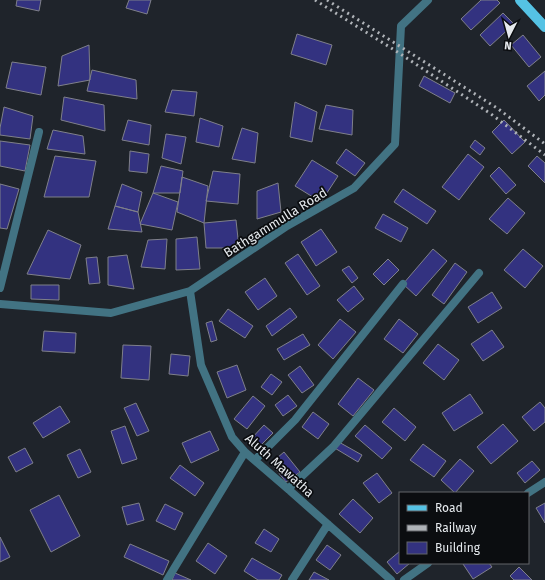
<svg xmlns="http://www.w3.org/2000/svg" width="545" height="580" font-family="'Fira Sans',sans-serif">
<rect width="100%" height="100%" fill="#1f242b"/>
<path fill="#333280" stroke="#7f808a" d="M17 0H41L39 11 16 6Z
M129 0H151L147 14 126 8Z
M481 0H497L500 3 471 30 461 19Z
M503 13 514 24 490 46 480 35Z
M297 34 332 45 326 65 291 54Z
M523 35 541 57 529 67 511 45Z
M89 45 90 80 58 86 62 56Z
M12 62 46 67 41 95 6 88Z
M92 70 136 80 137 99 87 91Z
M545 71V95L539 101 527 86Z
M424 76 455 93 450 103 419 86Z
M172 90 197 92 194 116 165 112Z
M64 97 104 105 105 131 61 120Z
M295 102 317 112 312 142 290 137Z
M326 105 353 110 352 135 319 129Z
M4 107 33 116 30 139 0 135V128Z
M200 118 223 126 219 147 196 142Z
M128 120 151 125 149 145 122 140Z
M504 120 525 142 512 154 492 132Z
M242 128 258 133 255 163 232 159Z
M53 130 83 136 85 154 47 149Z
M166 134 186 137 181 164 162 158Z
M475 140 485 148 480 155 470 147Z
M0 141 30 145 25 171 0 166Z
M346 149 365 163 355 176 336 163Z
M130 151 149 154 147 173 129 171Z
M468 154 484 167 459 200 442 187Z
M55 156 96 161 89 197H44Z
M537 156 545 163V183L528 166Z
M312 160 338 176 321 202 295 186Z
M161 166 183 171 180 193H153Z
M499 167 516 185 506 194 490 176Z
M213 171 240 174 238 204 206 201Z
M182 177 208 186 204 223 177 212Z
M278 183 281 212 257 219V191Z
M0 184 19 189 7 229 0 228Z
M122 184 142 192 138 212 115 206Z
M403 189 436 211 427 224 394 202Z
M153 193 178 202 172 230 140 224Z
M508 198 525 213 507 234 489 219Z
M115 206 138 212 142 232 108 229Z
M383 214 408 228 401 242 375 228Z
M236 220 239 248H206L204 223Z
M321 229 337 252 316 266 301 242Z
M48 230 81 245 70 279 27 274Z
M197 237 200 269 176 270V239Z
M167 239 165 269 141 267 148 240Z
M433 249 447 261 416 296 403 284Z
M523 249 543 266 525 288 504 270Z
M298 254 320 286 307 295 285 263Z
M127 255 134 289 108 285V257Z
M97 257 100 283 89 284 86 258Z
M388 259 399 270 384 285 373 274Z
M455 263 467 272 444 304 432 295Z
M349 266 358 278 352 283 342 270Z
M265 278 277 296 258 310 245 292Z
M31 285H59V300L31 299Z
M354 286 364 299 348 312 337 300Z
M492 292 502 308 478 323 468 307Z
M290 308 297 317 272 336 266 326Z
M228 309 253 326 245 338 219 321Z
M340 319 356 332 333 359 318 345Z
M399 319 418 334 403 353 384 339Z
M212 321 217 340 211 342 206 323Z
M492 330 504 347 483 361 471 344Z
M44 331 76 333 75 353 42 351Z
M303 334 310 345 284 360 277 349Z
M438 344 459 360 444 380 423 363Z
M123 345 151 346 149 380 121 378Z
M171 354 190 356 188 376 169 374Z
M237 365 246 390 227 398 217 372Z
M300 366 314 385 302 393 288 375Z
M271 374 282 382 272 395 261 387Z
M358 378 374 390 353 416 338 404Z
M470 394 483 413 454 431 442 413Z
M288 395 297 406 283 416 275 405Z
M253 396 265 406 247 429 234 419Z
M540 402 545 408V422L534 431 522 417Z
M136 403 149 431 137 436 124 408Z
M60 406 70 422 43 438 33 423Z
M394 408 416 427 405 441 382 422Z
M313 412 329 424 318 439 302 427Z
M503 424 518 441 491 464 477 447Z
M264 425 273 433 258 448 250 440Z
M365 425 392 448 382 459 355 436Z
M125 426 137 459 122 464 111 431Z
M210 431 219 450 191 463 182 443Z
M337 441 362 455 358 462 333 447Z
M423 444 446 461 434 477 410 460Z
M25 448 33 463 16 472 8 457Z
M80 449 91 472 78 478 67 455Z
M284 452 300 472 286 482 271 463Z
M460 459 474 471 455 493 441 480Z
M532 461 540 470 525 483 517 473Z
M180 465 204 483 195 496 170 478Z
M377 473 392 493 379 503 363 483Z
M59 495 80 536 51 552 30 510Z
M353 499 373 518 360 533 339 514Z
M139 503 144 520 127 525 122 507Z
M545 503V523L536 508Z
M165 504 183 513 175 530 156 521Z
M264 529 279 539 271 552 255 543Z
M0 537 10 557 0 562Z
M208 543 227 556 215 574 196 561Z
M130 544 169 561 163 575 124 557Z
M327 545 341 555 330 570 316 560Z
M400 551V563H410L397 574 387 562Z
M252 558 282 575 279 580H258L244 571Z
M464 563H489L492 567 473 579 463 564Z
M519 567 532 580H514L510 576Z
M314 572 329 580H309Z
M175 573 191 580H172Z"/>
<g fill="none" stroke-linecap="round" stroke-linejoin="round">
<path stroke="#427383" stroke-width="8" d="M0 288 39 132
M190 291 201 365 232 437 245 452 288 489 391 580
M0 304 111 313 190 291 287 226 354 188 395 144 401 26 428 0
M255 460 295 420 403 284
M288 489 333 447 479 273
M528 493 545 482
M167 580 245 452
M292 580 328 524
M404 580 428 563"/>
<path stroke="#55c2e4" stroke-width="10" d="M520 0 545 27"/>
<path stroke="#afb3b8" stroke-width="3" stroke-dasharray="2 4" stroke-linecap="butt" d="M315 0 399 53 491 114 545 155
M327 0 497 108 545 144"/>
</g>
<g text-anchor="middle" stroke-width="3.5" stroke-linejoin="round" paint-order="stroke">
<g font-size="13" fill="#e6eaee" stroke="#0b0d10">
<text transform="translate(275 222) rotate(-32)" y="5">Bathgammulla Road</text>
<text transform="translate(280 465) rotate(42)" y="5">Aluth Mawatha</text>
</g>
</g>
<rect x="399" y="492" width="130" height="72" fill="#0b0d10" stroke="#636569"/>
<rect x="407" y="505" width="20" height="6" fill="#55c2e4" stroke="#636569"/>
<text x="435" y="512" font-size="12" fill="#e6eaee">Road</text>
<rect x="407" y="525" width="20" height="6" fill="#afb3b8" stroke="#636569"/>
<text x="435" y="532" font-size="12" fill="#e6eaee">Railway</text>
<rect x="407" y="542" width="20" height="12" fill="#333280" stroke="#636569"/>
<text x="435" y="552" font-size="12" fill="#e6eaee">Building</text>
<g transform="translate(509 36) rotate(186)" stroke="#0b0d10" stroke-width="3" paint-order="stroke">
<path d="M0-3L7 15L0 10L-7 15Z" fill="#e6eaee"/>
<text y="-6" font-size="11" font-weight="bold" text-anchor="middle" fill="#e6eaee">N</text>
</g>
</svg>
